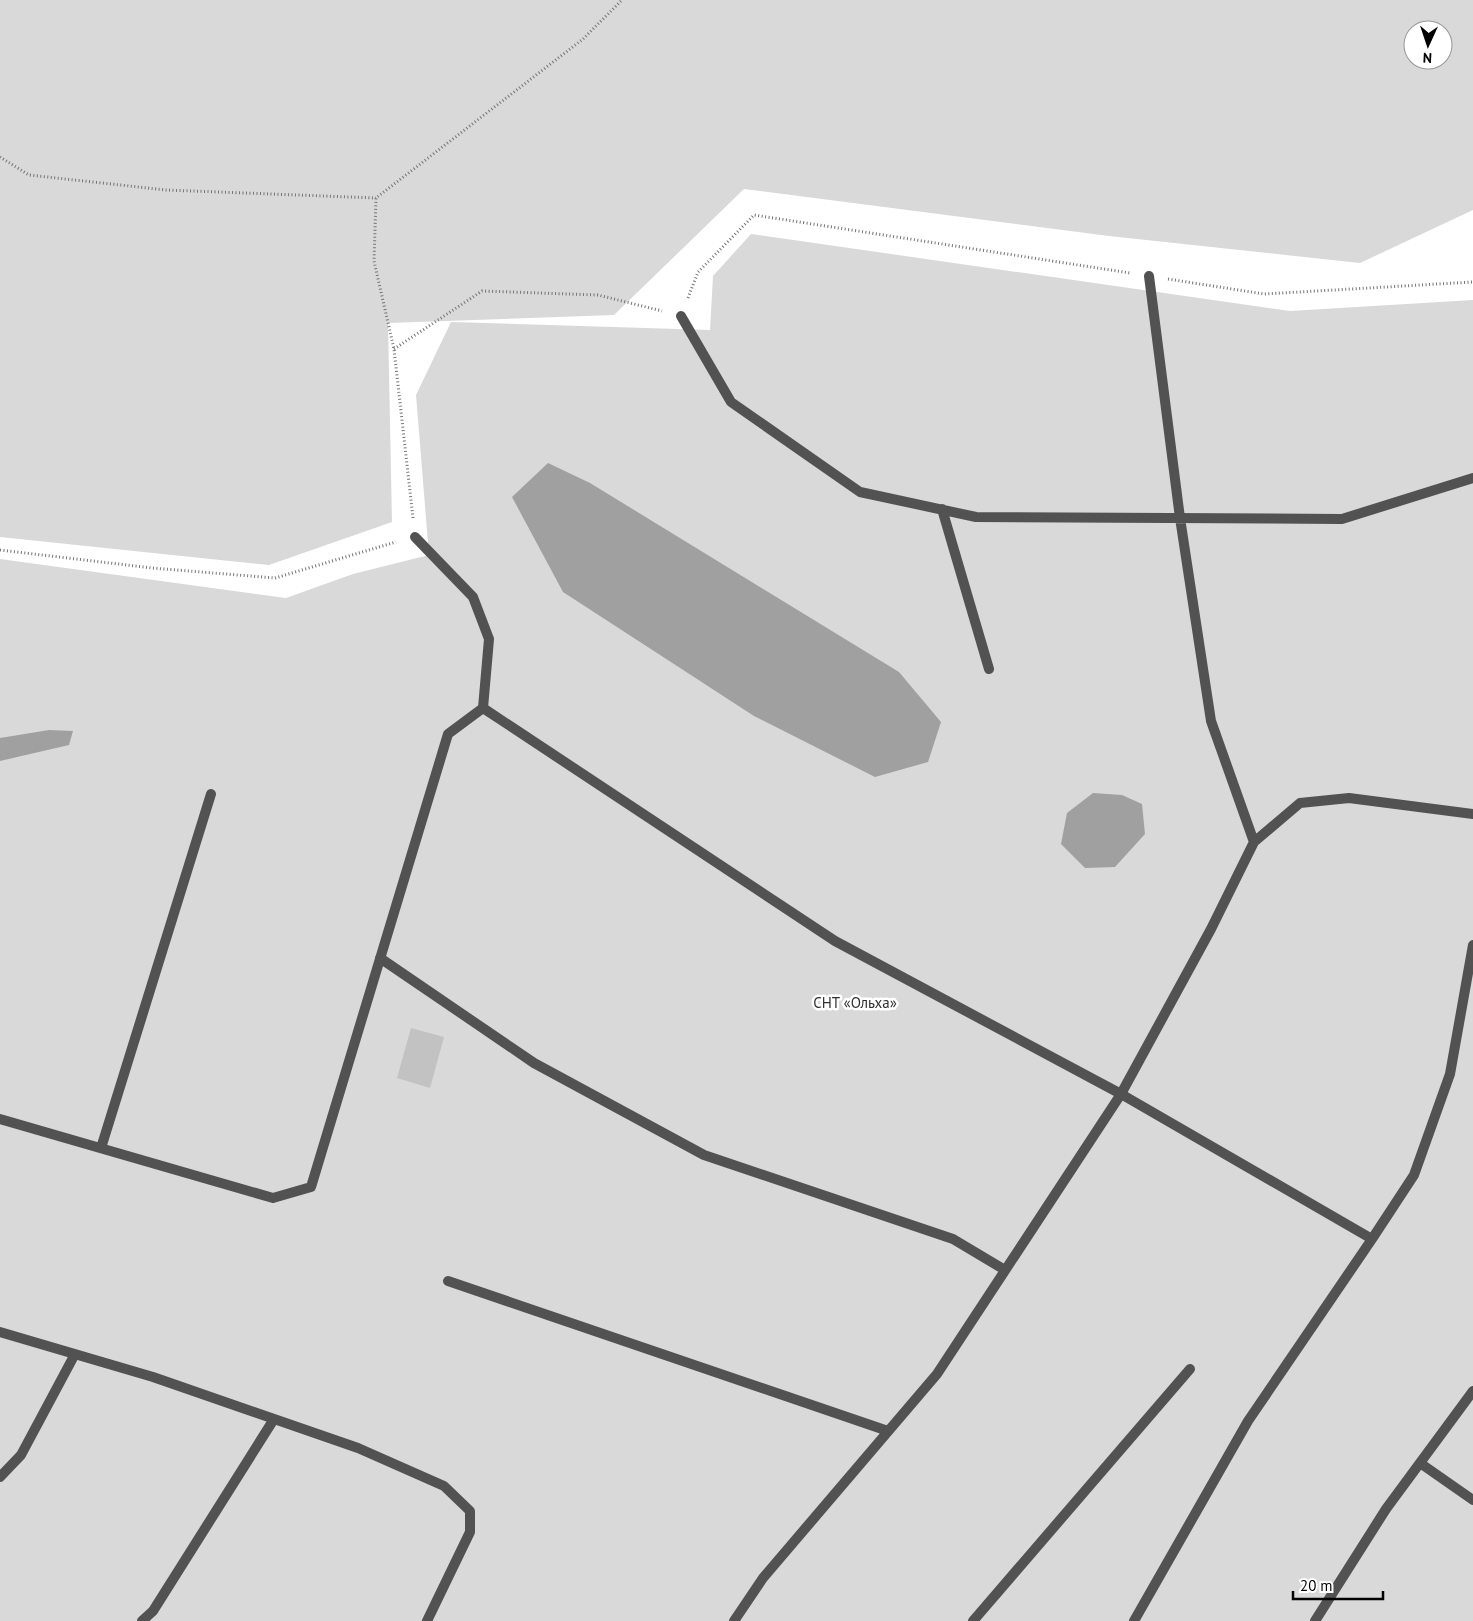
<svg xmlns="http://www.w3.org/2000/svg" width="1473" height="1621" font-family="'PT Sans',sans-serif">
<rect width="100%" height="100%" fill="#fff"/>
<path fill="#d9d9d9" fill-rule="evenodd" d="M0 0H1473V210L1360 263 1109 236 744 189 614 315 388 323 392 522 269 565 0 537ZM1413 30H1443V60H1413Z
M751 234 1290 311 1473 300V1621H0V559L286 598 353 574 429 555 416 395 451 322 710 330 713 276Z"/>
<path fill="#a0a0a0" d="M548 463 590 483 899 672 941 722 928 762 875 777 754 716 563 592 512 497Z
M49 730 73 731 69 745 0 761V738Z
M1093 793 1122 795 1142 804 1145 834 1115 867 1085 868 1061 844 1067 813Z"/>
<path fill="#c2c2c2" d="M411 1028 444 1037 430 1088 397 1078Z"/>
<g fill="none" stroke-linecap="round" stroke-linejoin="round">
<path stroke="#747474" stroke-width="3" stroke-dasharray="1 2.5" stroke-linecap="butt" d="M0 157 29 175 166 190 376 198
M1168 279 1264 294 1473 282
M688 298 698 272 754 215 1130 273
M394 349 482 291 598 295 662 311
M413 518 394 349 374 261 376 198 583 39 622 0
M0 550 152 568 275 578 396 542"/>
<path stroke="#525252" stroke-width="10" d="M1149 276 1180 518 1211 721 1254 842
M681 316 731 402 860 492 976 517 1342 519 1473 478
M942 509 989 669
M483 708 835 941 1121 1094 1372 1239 1414 1175 1450 1074 1473 945
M380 958 534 1063 704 1155 953 1239 1005 1270
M0 1119 273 1198 311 1187 448 734 483 708 489 639 473 597 415 537
M101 1148 211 794
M448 1281 888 1431
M0 1332 153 1377 358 1448 444 1486 470 1511V1532L427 1621
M1420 1463 1473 1500
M0 1477 21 1455 75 1354
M142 1621 153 1611 274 1419
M734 1621 763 1578 937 1374 1121 1094 1211 929 1254 842 1300 803 1349 798 1473 814
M973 1621 1190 1369
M1134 1621 1248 1421 1372 1239
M1315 1621 1386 1509 1473 1391"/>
</g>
<g text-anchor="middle" stroke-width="5" stroke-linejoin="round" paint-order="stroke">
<g font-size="15" fill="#303030" stroke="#fff">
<text x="855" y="1008">СНТ «Ольха»</text>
</g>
</g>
<g transform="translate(1428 45) rotate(183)"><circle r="24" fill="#ffffff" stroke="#999999"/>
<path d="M0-4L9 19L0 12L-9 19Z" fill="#000000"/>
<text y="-8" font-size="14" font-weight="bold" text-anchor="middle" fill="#000000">N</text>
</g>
<path d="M1293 1591v8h90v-8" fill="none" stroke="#000000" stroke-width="2.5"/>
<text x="1300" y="1591" font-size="15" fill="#000000" stroke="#ffffff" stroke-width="4" paint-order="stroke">20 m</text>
</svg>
